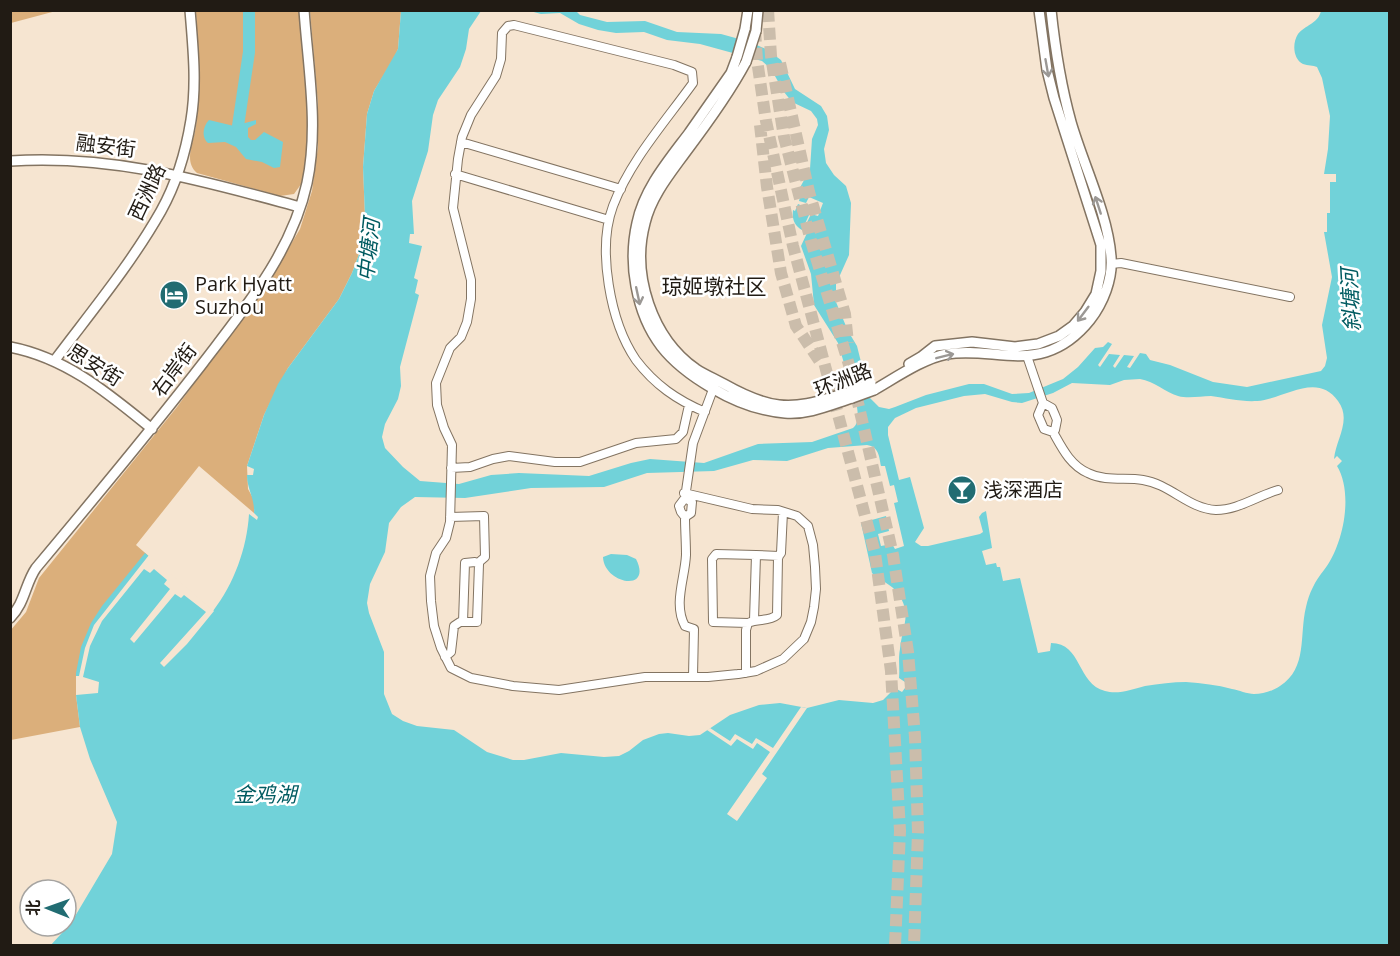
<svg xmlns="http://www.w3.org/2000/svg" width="1400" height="956" font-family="'Open Sans','Noto Sans SC',sans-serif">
<rect width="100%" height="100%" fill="#f6e5d1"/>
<path fill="#dbaf7b" d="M11 10H56V11L11 23Z
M196 11H301L309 139 304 180 294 194 280 196 197 173C183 161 194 142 196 126 201 87 198 49 196 11Z
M310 11H401L398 49 393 60 374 91 367 114 363 167 365 217 361 249 352 273 339 299 288 368 264 415 247 466 248 489 254 500V513L199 466 136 545 151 558 76 695 80 727 11 740 10 631 26 612 39 578 177 407 272 276 300 229 312 191 318 147V104Z"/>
<path fill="#71d2d9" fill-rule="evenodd" d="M401 11H481L469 29 466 49 460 67 438 100 433 115 428 151 412 201 414 234H410L409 243 422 246 414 278 418 280 415 293 419 295 400 367 401 386 398 399 385 424 382 437 385 448 403 467 420 481 459 484 491 475 519 473 589 476 631 463 650 459 704 463 758 444 812 442 853 428C859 423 858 414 857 407L838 343 814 305 811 274 801 246 807 233 803 231 811 214 818 216 823 203 809 197 806 203 799 201 800 197 796 195 810 169 812 139 818 125 817 119 811 111 792 102 784 92 771 69 762 61 700 44 667 40 644 32 616 33 598 30 579 24 560 13 541 14 530 11H576L580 15 607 22 645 21 677 32 721 34 750 42 766 49 781 60 795 89 821 106 827 116 829 130 824 149 826 163 834 175 846 186 851 203 849 255 836 284V302L848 331 857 346 870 398 879 407 889 409 895 407 926 395 969 384H984L1012 394 1029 393 1063 379 1078 367 1095 348 1103 347 1108 342 1112 344 1098 365 1100 367 1109 354 1120 355 1113 366 1115 368 1124 355 1134 356 1127 367 1130 368 1140 353 1146 354 1150 360 1170 365 1213 382 1247 387 1321 371 1325 366 1327 358 1322 325 1332 277 1324 232H1327V213H1330V182H1336V174H1324L1328 149 1330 116 1322 78 1317 67C1313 65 1308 66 1303 64 1293 59 1292 43 1298 34 1305 25 1318 24 1321 11H1389V945L50 946 71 923 112 854 117 822 90 759 80 727 76 695V673L81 647 91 623 102 606 145 553 213 611C234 584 247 548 249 514L257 520 258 517 254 513C255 499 247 489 247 475H253L254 469 247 466 264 415 278 384 288 368 339 299 352 273 361 249 365 217 363 167 367 114 374 91 398 49ZM1140 379C1154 381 1165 392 1178 396 1189 399 1200 396 1211 396 1226 398 1241 402 1257 401 1284 399 1317 371 1338 401 1352 420 1336 439 1334 459L1337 456 1342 461 1337 466C1354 494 1343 546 1324 570 1315 581 1309 593 1306 607 1299 635 1308 668 1280 686 1273 691 1263 694 1254 694 1247 694 1239 690 1232 689 1217 685 1202 683 1186 682 1173 682 1159 684 1145 686 1133 689 1118 695 1105 691 1077 684 1082 643 1051 643L1050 651 1038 653 1020 578 1003 581 1000 567H997L996 563 986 565 982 551 992 548 986 511 982 513 979 517 983 532 980 534 928 546H921L915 542 924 528 910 477 899 480 888 435V427L895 418 916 408 964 396 985 394 1012 402 1022 403 1053 393 1072 383 1110 385 1124 380ZM867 445C879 447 879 456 881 466H885L890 486 894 485 898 502 894 503 904 546 895 549 892 544 881 546 878 534 889 531 886 516 861 523 872 573C879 580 889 583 895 590 914 612 902 626 900 649 898 659 900 668 899 678L908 684 902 692 895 688 883 700 873 703 839 700 807 708 780 703 759 705 730 715 700 735 689 736 668 733 659 734 643 740 629 751 619 756 604 757 561 753 524 760H513L487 752 454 730 417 726 403 721 392 714 384 694V652L369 613 367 603 370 584 385 552 389 523 401 507 415 497 465 498 531 488 604 487 647 473 714 471 753 460 787 461 828 448Z
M209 120 234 126 256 120V124L248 128V137L251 140H255L264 132 283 142 280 167 274 168 262 162 246 159 236 147 225 142 208 143C201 137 203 126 209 120Z
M798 204 805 207 804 210 810 213 802 230C794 225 792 219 793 210L795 211Z
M611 554 627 555 636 559C653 593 604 584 603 557Z"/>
<path fill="#f6e5d1" d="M149 555 214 611 187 644 164 667 160 663 206 612 184 595 181 598 175 594 134 643 130 639 170 589 164 584 167 580 154 569 150 573 144 569 102 621 90 646 83 677 99 682 98 693 76 695V676H79L85 648 94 625Z
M801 707 807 708 762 774 767 778 737 821 727 814 770 752 757 743 753 749 737 739 731 746 707 730 710 728 730 741 735 734 752 744 756 738 773 748Z"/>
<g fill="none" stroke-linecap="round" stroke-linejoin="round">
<path stroke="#71d2d9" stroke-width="12" d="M238 126 249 52V10"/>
<path stroke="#cbbdab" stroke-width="12" stroke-dasharray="12 6" stroke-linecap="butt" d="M768 10 771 56 784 137 811 241 850 368 893 555 908 652 915 737 918 832 914 946
M755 30 757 60 766 121 793 246 875 553 891 671 900 831 895 946
M780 63 809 192 845 314 848 343
M760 125 767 187 781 273 796 326 821 363"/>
<g stroke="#837462" stroke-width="10">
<path id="minor" d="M461 142 621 189
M455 174 609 220
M1111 264 1121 263 1290 297
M1027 356 1043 403 1052 408 1055 415 1057 420 1055 430 1053 432
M1043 403 1038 415 1044 429 1053 432C1062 448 1070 465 1088 473 1106 482 1125 477 1143 480 1170 484 1189 509 1216 510 1238 510 1257 496 1278 490
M451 468 470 467 493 459 509 456 555 462H580L636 443 676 439 683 432 689 405
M684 493 752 509 778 510 797 516 808 526 813 545 815 567 816 589 814 607 811 622 804 639 783 659 756 671 738 674 708 677H645L559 690 513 686 471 678 451 668 441 648 434 626 431 601 430 576 436 553 446 538 450 522 452 445 444 428 437 405 436 383 450 348 461 337 467 322 471 299V280L453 208 458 159 462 137 471 115 496 76 501 59 502 33 508 26 514 25 674 65 692 72 693 83C665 122 630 161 613 206 597 249 610 322 636 360 655 385 677 400 705 412
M450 517 484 516 485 557 478 563
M685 517 691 513 692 502 685 498
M754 620 756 555 779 556
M748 623 713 622 712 559 716 554 756 555
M445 657 451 652 454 626 460 622H477L479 564 475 562 465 563 463 622
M746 673V630L748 623C758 618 769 622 777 615L778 557 781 553 783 512
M693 676 694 629 685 626C673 604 685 578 686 555 686 542 685 529 685 517L681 512 679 506 685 498 693 443 715 384"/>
</g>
<g stroke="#837462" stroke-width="12">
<path id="tertiary" d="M745 29 748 10
M756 31 758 10
M737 57 731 73C717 93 703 113 689 133 668 161 644 189 637 223 632 245 632 265 636 286 645 336 669 363 712 388 734 401 760 411 785 413 808 415 830 405 852 398
M746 62C729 94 707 124 685 153 669 175 651 197 645 223 631 275 652 338 696 369 705 375 715 379 724 384 740 393 761 403 779 405 804 408 827 398 850 392
M10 161C112 154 203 181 300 207
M10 347C67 358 109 394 152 429
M55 360C91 312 131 264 161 211 176 184 186 151 191 120 197 84 193 47 190 10
M909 364 921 357 935 346 972 342 1015 347 1038 344 1059 336 1073 326 1085 312 1096 294 1101 271V245L1054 98 1047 70 1039 10
M874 390C895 378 924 358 947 354 981 348 1013 362 1046 352 1065 346 1078 335 1090 320 1103 303 1113 279 1111 257 1108 214 1083 164 1071 122 1061 86 1055 48 1051 10
M10 618C25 603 25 584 36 568 93 500 149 433 203 363 245 308 292 252 307 183 319 127 308 67 304 10"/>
</g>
<use href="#minor" stroke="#fff" stroke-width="8"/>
<use href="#tertiary" stroke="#fff" stroke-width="9"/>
<g stroke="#837462" stroke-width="12" stroke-linecap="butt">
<path id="tertiary-bridge" d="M737 57 745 29
M746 62 756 31
M850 392 871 383
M852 398 874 390"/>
</g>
<use href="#tertiary-bridge" stroke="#fff" stroke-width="9"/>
</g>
<defs><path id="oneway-shaft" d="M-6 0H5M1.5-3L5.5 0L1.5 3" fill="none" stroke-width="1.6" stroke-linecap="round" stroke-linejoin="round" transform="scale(1.5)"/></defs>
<g stroke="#9b9895">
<use href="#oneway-shaft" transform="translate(1047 68) rotate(80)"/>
<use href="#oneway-shaft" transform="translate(1098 205) rotate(-108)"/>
<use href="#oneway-shaft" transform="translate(638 296) rotate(78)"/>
<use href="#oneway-shaft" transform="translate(1083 314) rotate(127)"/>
<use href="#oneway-shaft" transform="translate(945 356) rotate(-14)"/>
</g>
<defs>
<g id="hotel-disc" transform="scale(1.5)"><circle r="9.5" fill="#216c72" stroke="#fff"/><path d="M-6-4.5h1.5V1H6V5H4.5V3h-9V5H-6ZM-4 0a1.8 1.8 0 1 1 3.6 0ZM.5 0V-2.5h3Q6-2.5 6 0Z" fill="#fff"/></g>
<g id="bar-disc" transform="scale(1.5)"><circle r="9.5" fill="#216c72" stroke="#fff"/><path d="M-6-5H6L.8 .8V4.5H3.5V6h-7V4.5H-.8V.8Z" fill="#fff"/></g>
</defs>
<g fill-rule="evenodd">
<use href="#hotel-disc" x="174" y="295"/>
<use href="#bar-disc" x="962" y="490"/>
</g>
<g text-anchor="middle" stroke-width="5" stroke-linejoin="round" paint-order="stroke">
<g font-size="20" fill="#211b14" stroke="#fff">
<text transform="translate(106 146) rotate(7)" y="7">融安街</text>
<text transform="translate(147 192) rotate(-65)" y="7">西洲路</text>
<text transform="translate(95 365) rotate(32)" y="7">思安街</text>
<text transform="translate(174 370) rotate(-53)" y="7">右岸街</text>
<text transform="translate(843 380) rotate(-21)" y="7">环洲路</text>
</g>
<g font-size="20" fill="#211b14" stroke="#fff" text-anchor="start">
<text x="195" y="291">Park Hyatt<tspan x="195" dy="23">Suzhou</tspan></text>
<text x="983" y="497">浅深酒店</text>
</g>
<g font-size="21" font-style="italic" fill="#005b61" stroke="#fff">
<text transform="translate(369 250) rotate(-84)" y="7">中塘河</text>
<text transform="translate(1351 300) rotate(-93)" y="7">斜塘河</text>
<text x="265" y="802">金鸡湖</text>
</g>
<g font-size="21" fill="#211b14" stroke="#fff">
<text x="714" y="294">琼姬墩社区</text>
</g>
</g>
<rect width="1400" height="956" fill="none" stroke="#211b14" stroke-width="24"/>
<g transform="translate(48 908) rotate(271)"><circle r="28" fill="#ffffff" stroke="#a6a4a1" stroke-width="1.5"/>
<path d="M0-4.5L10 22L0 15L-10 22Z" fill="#216c72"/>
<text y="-9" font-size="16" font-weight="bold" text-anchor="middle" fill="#211b14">北</text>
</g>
</svg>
